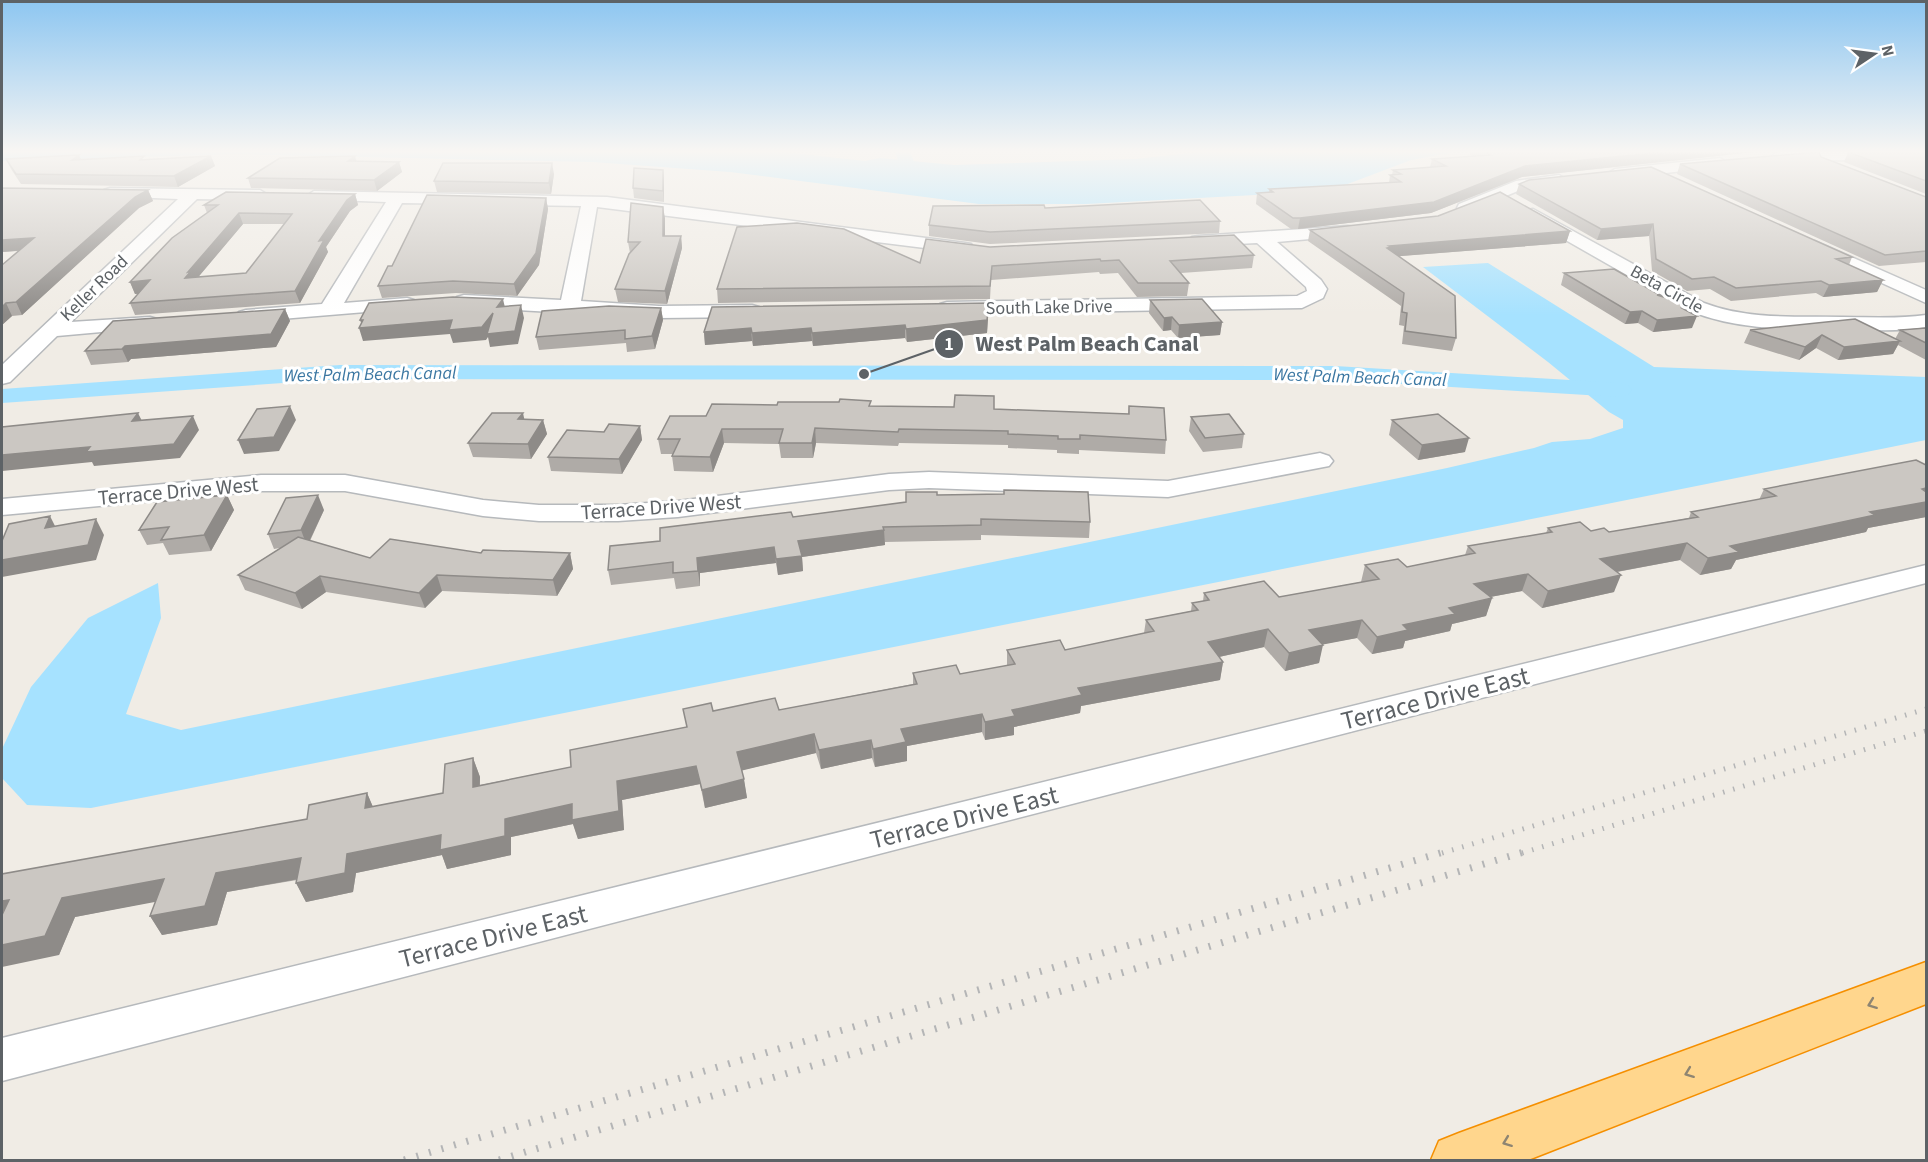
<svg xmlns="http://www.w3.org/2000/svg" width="1928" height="1162" font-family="'Source Sans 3',sans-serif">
<rect width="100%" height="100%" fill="#f0ece5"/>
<path fill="#a6e2ff" d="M2 152H783L865 161 880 158 954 165 1135 159 1199 152H1454L1411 160 1337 188 1255 195 1086 204H979L730 172 593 162 236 154 2 161Z
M1488 263 1654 367 1926 377V440L91 808 27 805 2 778V749L31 687 88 618 158 583 161 618 126 714 181 730 1447 468 1534 448 1552 442 1590 439 1623 428V420L1609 412 1548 362 1423 267Z"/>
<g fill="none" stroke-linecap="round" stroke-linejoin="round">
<path fill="#a6e2ff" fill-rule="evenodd" d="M895 152H910L921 180 919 183H907Z
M340 365 1335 366 1620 383 1628 385 1632 390 1628 395 1620 397 1335 380 340 379 2 403V389Z"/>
<g stroke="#b6b9bc" stroke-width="3">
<path id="minor" d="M1926 152V159L1780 161 1772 156 1777 152Z
M1720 158 1728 163 1725 166 1615 179 1607 174 1615 169Z
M1559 175 1567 180 1565 183 1525 188 1465 213 1457 208 1459 204 1516 181Z
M110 188 260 190 268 195 260 200 197 199 71 322 150 317 157 319 160 323 157 327 57 336 10 382 2 384V365L178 199 104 196 102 193 104 190Z
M314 191 607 197 965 243 971 244 974 248 971 252 965 253 597 207 581 301 659 306 752 305 759 307 762 311 759 315 752 317 659 318 464 307 457 305 454 301 457 297 464 295 561 300 581 206 402 203 344 303 407 298 414 300 417 304 414 308 246 322 239 320 236 316 239 312 246 310 322 304 386 202 308 199 306 196Z
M1533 209 1704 303C1749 320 1795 316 1842 317 1870 317 1898 319 1926 315V327C1899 332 1872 330 1844 329 1791 329 1740 331 1690 311L1527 218 1524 214 1527 210Z
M1348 226 1354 227 1357 231 1354 235 1277 242 1321 280 1327 289 1323 298 1302 308 947 314 940 312 937 308 940 304 947 302 1297 296 1307 291 1306 287 1257 243 1198 246 1192 245 1189 241 1192 237 1198 236Z
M1815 241 1926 290V303L1809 250 1806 246 1809 242Z
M1320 453 1329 456 1333 461 1329 466 1168 497 929 488 889 490 678 517 618 521H539L483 516 345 491H261L2 515V499L261 475H345L483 500 539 505H618L678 501 889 474 929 472 1168 481Z
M1926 565V583L2 1081V1038Z"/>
</g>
<g stroke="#f58f00" stroke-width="3">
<path id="motorway" d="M1926 962V1004L1528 1160H1431L1439 1141 1459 1133Z"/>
</g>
<use href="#minor" fill="#fff" fill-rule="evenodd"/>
<use href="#motorway" fill="#ffd68d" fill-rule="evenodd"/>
<path stroke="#b4b5b6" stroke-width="5" stroke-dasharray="1.5 9" stroke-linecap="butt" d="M1442 853 1926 709
M1522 853 1926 731"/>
<path stroke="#b4b5b6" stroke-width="7" stroke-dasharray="2 11" stroke-linecap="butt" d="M404 1160 1447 851
M499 1160 1527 851"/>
</g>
<path fill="#afaba7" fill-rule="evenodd" d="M1470 152H1754L1522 177 1431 213 1298 229H1291L1256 204 1257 193H1269V189L1389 183 1390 175H1392L1393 170 1430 167 1432 159 1472 156 1470 155Z
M1848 152H1926V194L1844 162Z
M211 156 215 166 178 187 21 184 11 169 6 159H145Z
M1821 157 1926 197V262L1879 266 1677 174 1680 164Z
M356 161 399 162 402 172 377 191 251 188 248 178Z
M663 170 664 180V202L634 198 633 188Z
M554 174 551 194 437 192 434 181Z
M1519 184 1852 257 1849 265 1883 280 1877 292 1823 297 1816 293 1731 301 1710 289 1687 291 1652 271 1649 236 1597 240 1516 194Z
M148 190 153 201 139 208 22 315 12 316 2 325V265L18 251 2 252Z
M355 194 358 205 350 211 326 247 328 252 300 303 135 315 130 303 138 294H135L130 282 207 213 204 205ZM243 224H284L246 273 198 277Z
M546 198 548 209 539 265 517 296 456 293 382 298 378 286 392 266Z
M1045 208 1220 221 1219 233 990 244 929 236V225Z
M665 218V236H681L682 248 667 304 618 302 615 289 630 253 628 242Z
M1310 230 1570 231 1566 243 1400 256 1456 338 1452 351 1402 344 1404 326 1399 325 1401 306 1308 241Z
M990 247 1254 255 1252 268 1181 273 1189 283 1187 296 1137 297 1118 273 1100 274 1099 272 991 280 990 299 718 303 717 289 920 263Z
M1564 273 1660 295V296L1690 312 1692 328 1653 332 1638 323 1625 324 1561 285Z
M1150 300 1222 322 1220 335 1178 338 1171 330 1163 331 1149 313Z
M989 303 987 333 907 342 905 338 813 346 812 341 753 346 752 341 705 345 704 332Z
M661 308 663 320 655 349 627 352 626 343 539 350 536 337Z
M285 309 290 321 276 347 131 359 128 362 91 365 85 351Z
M1926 328V360L1898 345 1893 354 1838 360 1816 348 1799 360 1744 343 1750 330 1895 339 1900 330Z
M871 406 994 409 1128 414 1129 406 1166 440 1165 454 1079 450V454L1057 453V450L1008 448V445L899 443 898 446 816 443 813 458H781L779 444 724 443 713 472 674 471 672 456 673 454H661L658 439 706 416Z
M1191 417 1244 434 1242 448 1203 452 1189 431Z
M543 420 547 434 531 459 473 457 468 443Z
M1392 420 1465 452 1418 460 1389 435Z
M640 426 642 440 622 474 551 471 548 457Z
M1926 465V517L1868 528 1866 532 1736 560 1731 569 1700 575 1680 560 1617 572 1614 592 1542 608 1522 591 1490 597 1492 598 1486 616 1452 624 1450 631 1405 641 1403 648 1372 654 1357 638 1322 644 1319 663 1285 671 1264 647 1219 657 1223 662 1220 680 1081 706 1080 713 1014 727V735L985 740 982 732 907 746V761L875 767 872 758 821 769 816 753 742 770 747 798 705 808 700 784 622 800 624 830 578 839 573 824 511 837V855L447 869 442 855 356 873 353 892 306 902 296 883 297 880 227 892 217 925 162 935 150 916 156 901 75 917 59 955 2 874 307 819 367 793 373 807 443 793 473 758 480 777V785L571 767 687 727 683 709 713 711 779 710 913 684V673L960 674 1007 666V650H1065L1144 633 1146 620 1191 611 1192 603 1203 601 1204 593 1279 597 1361 582 1365 565 1407 567 1465 555 1468 546 1546 533 1548 528 1609 532 1689 518 1691 512 1759 500 1764 489Z
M227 495 234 510 211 551 169 555 163 543 147 545 139 530Z
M937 495 1090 522 1089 538 981 535V540L885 542V545L802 557 803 571 778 575 776 563 700 573V586L676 589 674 578 611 585 608 570 660 541 793 517 906 502Z
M324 510 310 541 370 558 481 553H570L573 569 557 596 442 591 425 608 326 592 302 609 245 590 238 575 280 548 274 549 268 534Z"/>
<path fill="#8e8b88" d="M1663 152H1754L1522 177 1431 213 1298 229 1300 218 1525 166Z
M79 155 84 165 72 160Z
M211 156 215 166 178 187 174 176Z
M355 156 358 166 348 161Z
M399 162 402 172 377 191 374 180Z
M552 163 554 174 551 194 549 183Z
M663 170 664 180V202L663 191Z
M148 190 153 201 139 208 22 315 16 302 135 197Z
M355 194 358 205 350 211 326 247 328 252 300 303 295 291 319 241 347 200Z
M546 198 548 209 539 265 517 296 514 284Z
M663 207 665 218V247L663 236Z
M239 213 243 224 195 281 185 278 188 272Z
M1653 224 1649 236 1597 240 1601 229Z
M1570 231 1566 243 1389 257 1387 248 1389 246Z
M681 236 682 248 667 304 665 291Z
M34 238 40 249 2 252V240Z
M150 280 155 292 135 294 130 282Z
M1883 280 1877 292 1823 297 1829 285Z
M503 299 506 312 497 307Z
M6 303 12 316 2 325V307Z
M989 303 987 333 907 342 906 329Z
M521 305 524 318 518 344 490 347 488 337 486 340 453 343 450 334 363 341 359 328H363L360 320 493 313Z
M1693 306 1688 317 1697 316 1692 328 1653 332 1657 320 1682 308Z
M661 308 663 320 655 349 652 336Z
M285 309 290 321 276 347 131 359 128 362 122 349 125 346Z
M1642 311 1638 323 1625 324 1630 312Z
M1172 317 1171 330 1163 331 1164 318Z
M1222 322 1220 335 1178 338 1179 325Z
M905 325V338L813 346 812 333Z
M751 328 752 341 705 345 704 332Z
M811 328 812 341 753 346 752 333Z
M1822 335 1816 348 1799 360 1805 347Z
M1900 341 1893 354 1838 360 1844 347Z
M290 406 296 420 279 451 244 454 238 440Z
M138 413 145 427 132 421Z
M523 413 526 427 518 419Z
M193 416 199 430 180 458 94 466 92 462 2 471V455Z
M543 420 547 434 531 459 528 444Z
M640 426 642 440 622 474 619 459Z
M815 428 816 443 813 458 812 443Z
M722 429 724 443 713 472 710 457Z
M1469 438 1465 452 1418 460 1422 445Z
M1926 488V517L1868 528 1866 532 1736 560 1731 569 1700 575 1708 558 1730 546Z
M227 495 234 510 211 551 204 535Z
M318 495 324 510 307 546 301 530Z
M50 516 58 532 45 528Z
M96 519 104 535 96 560 2 577V560Z
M884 530 885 545 802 557 803 571 778 575 776 559 798 541Z
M1687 543 1680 560 1594 576 1600 559Z
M774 547 776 563 700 573V586L698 571 697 558Z
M570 553 573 569 557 596 553 580Z
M1528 574 1522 591 1469 601 1474 584Z
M437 575 442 591 425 608 419 593Z
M1621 575 1614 592 1542 608 1548 591Z
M320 576 326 592 302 609 295 593Z
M1492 598 1486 616 1452 624 1450 631 1405 641 1403 648 1372 654 1377 637 1403 625 1449 608Z
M1362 620 1357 638 1305 648 1309 630Z
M1268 629 1264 647 1205 660 1208 642Z
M1323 645 1319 663 1285 671 1289 653Z
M1223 662 1220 680 1081 706 1080 713 1014 727V735L985 740V722L1012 710 1078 688Z
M982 714V732L907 746V761L875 767 873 749 901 729Z
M814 734 816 753 740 771 737 752Z
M871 740 872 758 821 769 819 750Z
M473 758 480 777 479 805 473 787Z
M696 766 700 784 622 800 624 830 578 839 573 824 511 837V855L447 869 442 855 356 873 353 892 306 902 296 883 347 854 441 835 505 819 617 781Z
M744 779 747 798 705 808 702 790Z
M367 793 375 812 365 808Z
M301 858 310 877 227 892 217 925 162 935 150 916 216 873Z
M164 879 176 898 75 917 59 955 2 967V945L62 898Z
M9 900 2 923V901Z"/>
<path fill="#cbc7c2" stroke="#8e8b88" stroke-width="1.5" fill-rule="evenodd" d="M1486 152H1663L1525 166 1434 202 1300 218H1293L1257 193 1273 192 1269 189 1401 182 1390 175 1401 174 1393 170 1446 166 1432 159 1491 155Z
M1819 152 1821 157 1926 197V251L1885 255 1680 164Z
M1848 152H1926V181Z
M79 155 72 160 144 156 140 160 211 156 174 176 16 174 6 159Z
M355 156 348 161 399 162 374 180 248 178 280 158Z
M443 163H552L549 183 434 181Z
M1651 167 1852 257 1836 259 1883 280 1829 285 1821 281 1736 288 1714 277 1692 279 1656 259 1653 224 1601 229 1519 184 1529 180Z
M634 168 663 170V191L633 188Z
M2 188 148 190 135 197 16 302 6 303 2 307V265L34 238 2 240Z
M226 192 355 194 347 200 319 241 324 240 295 291 130 303 150 280 130 282 172 238 218 205H204ZM239 213 292 214 246 273 185 278 191 271 188 272Z
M1500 192 1570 231 1389 246 1391 247 1387 248 1455 296 1456 338 1405 331 1407 313 1402 312 1404 293 1310 230 1438 216Z
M427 195 546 198 536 253 514 284 453 281 378 286 388 266H392Z
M1200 200 1220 221 990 232 929 225 933 206 1044 205 1045 208Z
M631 203 663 207V236H681L665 291 615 289 629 254 640 242H628Z
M797 223 844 229 920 263 926 239 990 247 1234 235 1254 255 1170 261 1189 283H1138L1119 260 1101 261 1100 259 992 266 990 286 717 289 737 227Z
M1614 269 1660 295H1657L1693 306 1682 308 1697 316 1657 320 1642 311 1630 312 1564 273Z
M453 297 503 299 497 307 521 305 515 331 487 334 493 313 482 327 449 330 452 320 359 328 363 320H360L369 303Z
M1202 299 1222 322 1179 325 1172 317 1164 318 1150 300Z
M989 303 987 320 906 329 905 325 812 333 811 328 752 333 751 328 704 332 712 307Z
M609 306 661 308 652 336 625 339V330L536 337 542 311Z
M285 309 271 334 125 346 122 349 85 351 113 321Z
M1855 319 1900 341 1844 347 1822 335 1805 347 1750 330Z
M1926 328V343L1900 330Z
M955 395 994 396V409L1129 414V406L1164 408 1166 440 1080 435V439H1058V436L1008 434V431L899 429 898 432 815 428 812 443H779L783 429H722L710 457 672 456 680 439H658L670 416H706L712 404 777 405 778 402H839L840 399 871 401 869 406 954 407Z
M290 406 274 437 238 440 257 409Z
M138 413 132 421 193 416 174 444 86 452 90 447 2 455V427Z
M492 413H523L518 419 543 420 528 444 468 443Z
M1229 414 1244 434 1205 438 1191 417Z
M1438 414 1469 438 1422 445 1392 420Z
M609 424 640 426 619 459 548 457 567 430 604 432Z
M1916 460 1926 465V488L1922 489 1926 492V502L1870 512 1875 515 1730 546 1739 552 1708 558 1687 543 1600 559 1621 575 1548 591 1528 574 1474 584 1492 598 1449 608 1455 614 1403 625 1408 630 1377 637 1362 620 1309 630 1323 645 1289 653 1268 629 1208 642 1223 662 1078 688 1082 695 1012 710 1015 716 985 722 982 714 901 729 906 742 873 749 871 740 819 750 814 734 737 752 744 779 702 790 696 766 617 781 619 811 572 820V804L505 819V836L440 850 441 835 347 854 345 873 296 883 301 858 216 873 205 906 150 916 164 879 62 898 45 936 2 945V915L9 900 2 901V874L307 819 309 805 367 793 365 808 443 793 445 764 473 758V787L571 767 570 750 687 727 683 709 711 703 713 711 775 698 779 710 917 684 913 673 956 665 960 674 1015 664 1007 650 1060 640 1065 650 1154 631 1146 620 1198 610 1192 603 1209 600 1204 593 1264 581 1279 597 1379 579 1365 565 1398 559 1407 567 1475 553 1468 546 1552 532 1548 528 1580 522 1591 531 1604 528 1609 532 1698 517 1691 512 1776 496 1764 489Z
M1004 490 1088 492 1090 522 981 519V525L883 527 884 530 798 541 802 556 776 559 774 547 697 558 698 571 673 573V562L608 570 610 546 660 541V528L791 512 793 517 906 502V492H937V495L1004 494Z
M227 495 204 535 161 540 169 527 139 530 157 502Z
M318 495 301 530 268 534 286 498Z
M50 516 45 528 96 519 88 545 2 560V541L9 524Z
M298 537 370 558 390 539 481 553 483 550 570 553 553 580 437 575 419 593 320 576 295 593 238 575Z"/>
<defs><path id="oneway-chevron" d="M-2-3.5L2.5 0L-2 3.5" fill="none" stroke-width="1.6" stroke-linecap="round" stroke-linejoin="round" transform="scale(1.5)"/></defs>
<g stroke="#8e8572">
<use href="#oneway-chevron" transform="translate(1872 1004) rotate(159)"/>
<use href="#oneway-chevron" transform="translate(1689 1073) rotate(159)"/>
<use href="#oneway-chevron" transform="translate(1507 1142) rotate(159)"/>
</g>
<linearGradient id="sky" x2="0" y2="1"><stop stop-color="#8dc6f1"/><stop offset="0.48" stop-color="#f8f6f3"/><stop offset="1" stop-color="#f8f6f3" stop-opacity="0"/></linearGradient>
<rect width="1928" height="315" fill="url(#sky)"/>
<g text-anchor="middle" stroke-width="6" stroke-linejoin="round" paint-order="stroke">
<g font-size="18" fill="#5d6266" stroke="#fff">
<text transform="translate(94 288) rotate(-44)" y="6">Keller Road</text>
<text transform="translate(1667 289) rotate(29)" y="6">Beta Circle</text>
<text transform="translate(1049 307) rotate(-1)" y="6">South Lake Drive</text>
</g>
<g font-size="18" font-style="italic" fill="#3b77a2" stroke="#fff">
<text transform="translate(370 374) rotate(-1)" y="6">West Palm Beach Canal</text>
<text transform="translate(1360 377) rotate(2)" y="6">West Palm Beach Canal</text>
</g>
<g font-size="21" fill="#5d6266" stroke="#fff">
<text transform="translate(178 491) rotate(-5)" y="7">Terrace Drive West</text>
<text transform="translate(661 507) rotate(-4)" y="7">Terrace Drive West</text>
</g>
<g font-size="26" fill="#5d6266" stroke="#fff">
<text transform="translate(1435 698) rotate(-14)" y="9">Terrace Drive East</text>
<text transform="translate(964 817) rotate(-14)" y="9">Terrace Drive East</text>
<text transform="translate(493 936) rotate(-14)" y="9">Terrace Drive East</text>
</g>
</g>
<path fill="none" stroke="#5d6266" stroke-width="2" d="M864 374L949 344"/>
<g fill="#5d6266" stroke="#fff" stroke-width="2">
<circle cx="864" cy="374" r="6"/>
<circle cx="949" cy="344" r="15"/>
</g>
<g font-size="18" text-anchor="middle" font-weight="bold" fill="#fff">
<text x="949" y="350">1</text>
</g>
<g font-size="22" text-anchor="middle" font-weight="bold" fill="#5d6266" stroke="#fff" stroke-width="6" stroke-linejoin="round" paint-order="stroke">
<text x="1087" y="351">West Palm Beach Canal</text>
</g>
<rect width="1928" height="1162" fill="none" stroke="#5d6266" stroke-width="6"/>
<g transform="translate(1874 54) rotate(77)" stroke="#ffffff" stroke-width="4.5" paint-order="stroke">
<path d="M0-4.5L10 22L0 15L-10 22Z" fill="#5d6266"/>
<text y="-9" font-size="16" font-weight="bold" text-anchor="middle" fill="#5d6266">N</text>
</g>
</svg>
